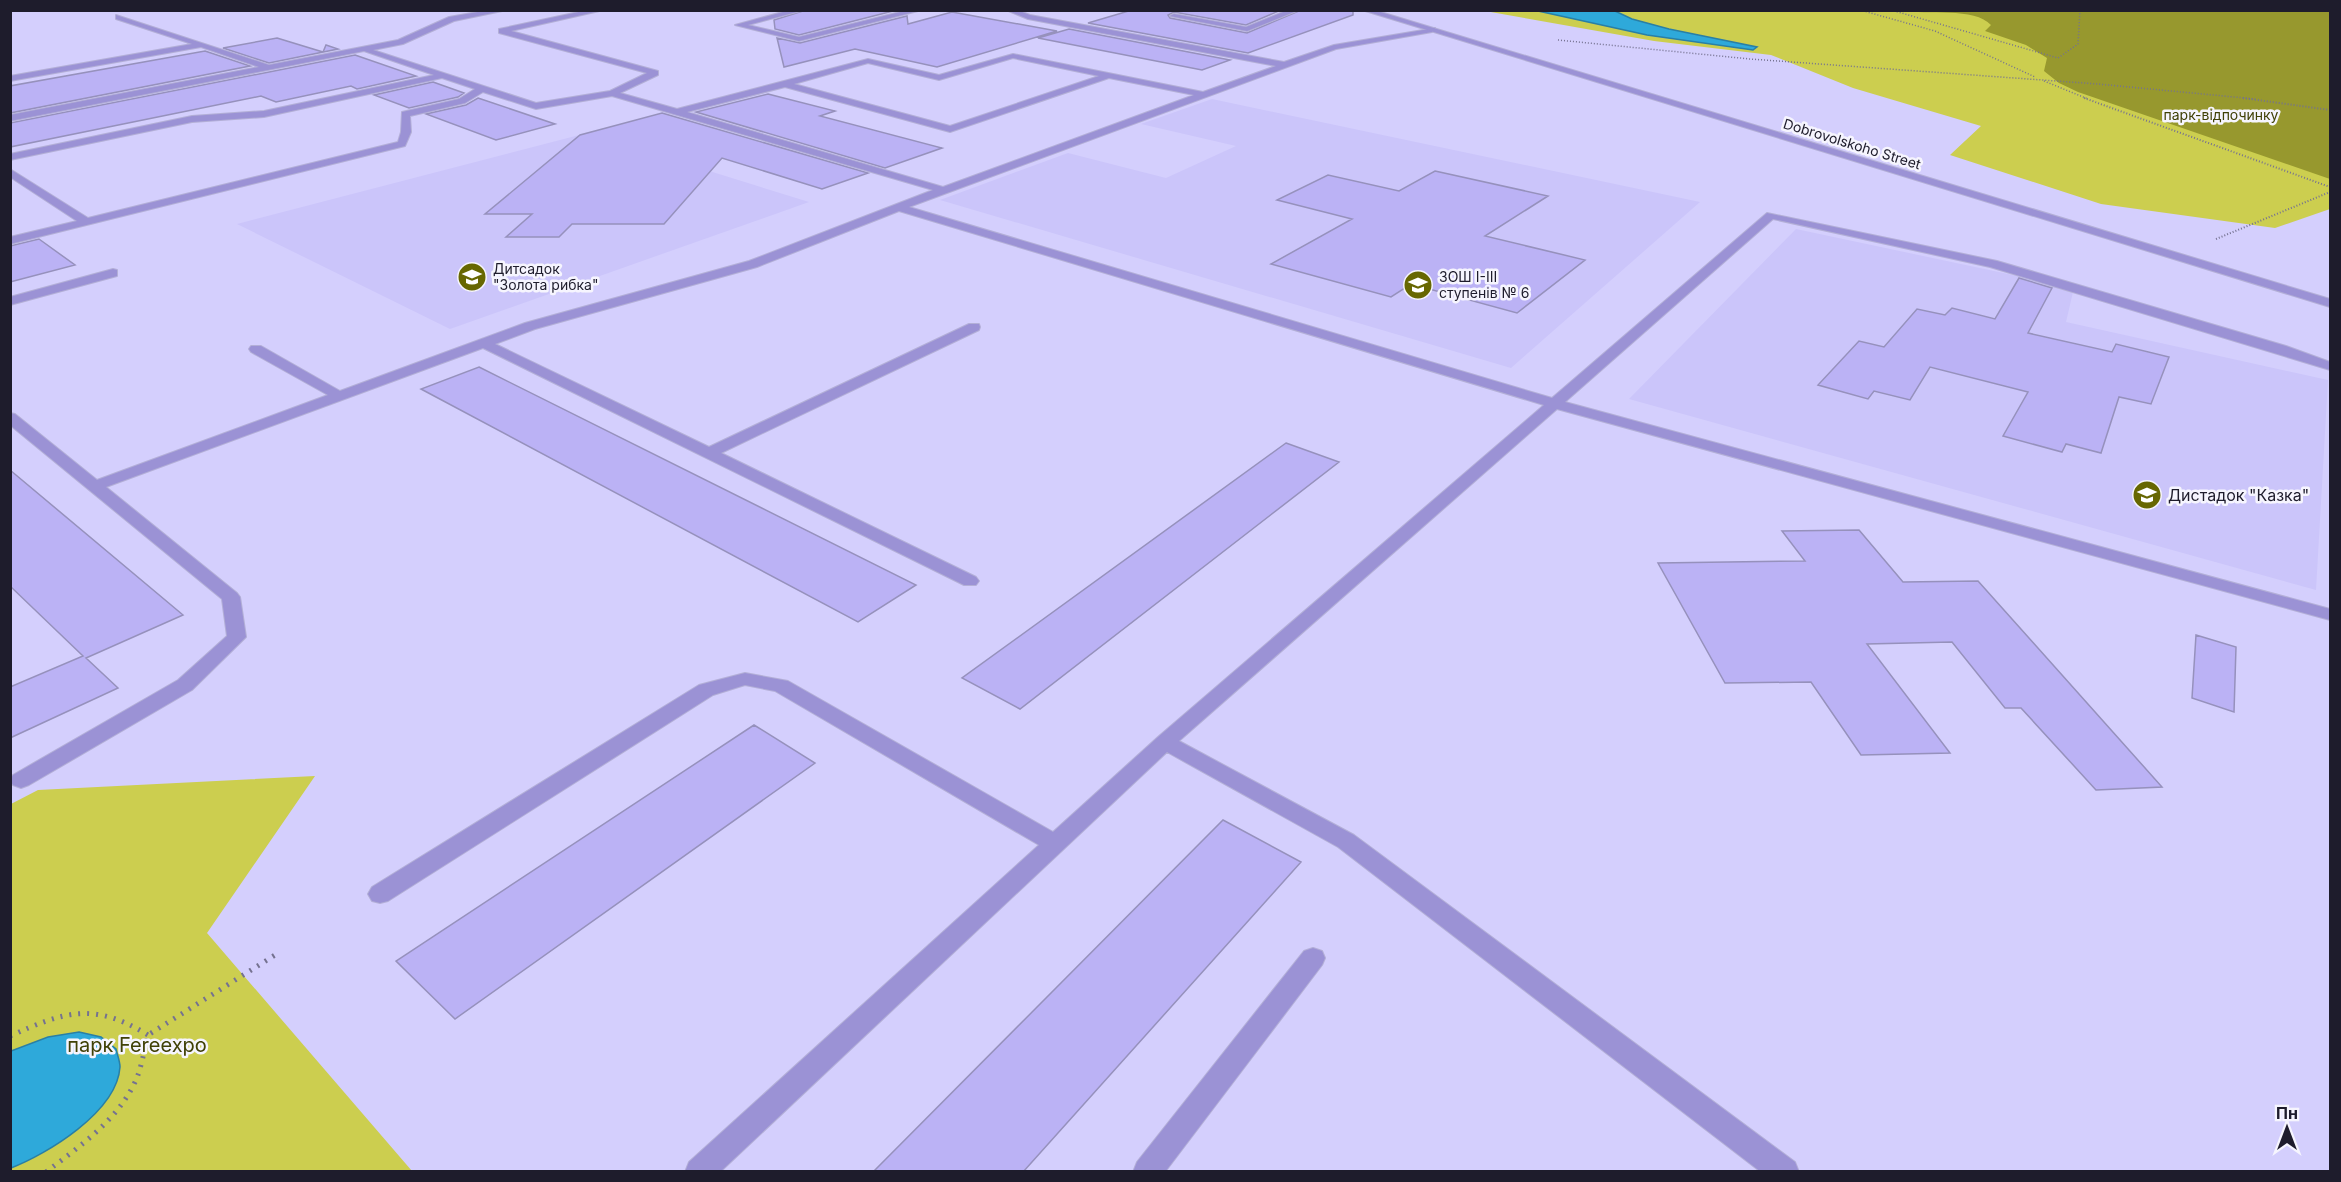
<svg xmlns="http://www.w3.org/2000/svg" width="2341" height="1182" font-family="Inter,sans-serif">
<rect width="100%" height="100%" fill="#d4cffd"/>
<path fill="#cbc5fa" d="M1212 99 1700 202 1511 368 940 200 1068 153 1166 178 1236 146 1141 124Z
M587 133 809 202 450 329 237 224Z
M1796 229 2055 284 2073 292 2066 322 2328 380 2316 590 1629 399Z"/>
<path fill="#ccce4f" d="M1485 11H2330V209L2275 228 2101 204 1950 155 1981 126 1853 88 1771 55 1654 41Z
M315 776 207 933 412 1171 11 1172V804L38 790Z"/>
<path fill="#97982e" d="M1902 11H2330V179L2078 92 2059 83 2044 71 2047 58 2026 45 1985 31 1991 25C1975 7 1926 15 1902 11Z"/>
<path fill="#2ea9da" stroke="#297fa6" stroke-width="1.5" d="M1538 11H1615L1632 19 1669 29 1757 47 1753 50 1647 35Z
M79 1032 101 1037 116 1049C117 1054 120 1061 120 1067 117 1112 47 1154 11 1168V1051L48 1037Z"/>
<path fill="#bbb2f5" stroke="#9691bc" stroke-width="1.5" d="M806 10H897L799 35 775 29 774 20Z
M1132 10H1281L1246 25 1174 12 1168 15 1170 18 1247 33 1301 10H1353V15L1248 53 1088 23Z
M952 12 1057 31 937 67 855 49 784 67 777 38 800 43 907 16 908 24Z
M1069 29 1230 60 1202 70 1038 38Z
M277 38 323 52 326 45 338 49 269 63 223 48Z
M205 51 250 66 10 113V86Z
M355 55 416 76 357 89 351 86 276 102 261 96 10 147V123Z
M433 82 464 93 458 97 409 108 374 95Z
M768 94 835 111 820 116 942 148 885 168 696 112Z
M478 98 555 124 496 140 426 114 466 105Z
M662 113 868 173 822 189 722 158 664 224H572L559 237H506L532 214H485L580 135Z
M1435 171 1548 196 1485 236 1585 260 1517 313 1411 284 1391 297 1271 264 1352 219 1277 200 1328 175 1399 191Z
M39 239 75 265 10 282V246Z
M2019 278 2052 288 2028 333 2112 352 2116 344 2169 357 2151 404 2119 397 2101 453 2066 444 2062 452 2003 436 2028 392 1930 367 1910 400 1874 391 1868 399 1818 385 1859 341 1884 347 1917 309 1945 315 1952 308 1995 319Z
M479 367 916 585 858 622 421 389Z
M1286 443 1339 462 1020 709 962 678Z
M10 470 183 615 86 658 118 688 10 738V687L83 656 10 586Z
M1859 530 1903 582 1978 581 2162 787 2096 790 2021 708H2005L1952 642 1867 644 1950 753 1861 755 1811 682 1725 683 1658 563 1805 561 1782 531Z
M2196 635 2236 647 2234 712 2192 698Z
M754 725 815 763 455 1019 396 961Z
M1223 820 1301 862 1023 1172H873Z"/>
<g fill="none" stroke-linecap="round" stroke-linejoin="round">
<g stroke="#b3afd7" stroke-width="2">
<path id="service" d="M489 10H507L454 21 403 44 373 50 536 103 610 91 647 73 499 33V29L588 10H604L511 31 658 71V75L620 93 677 109 868 59 939 75 1013 54 1203 92 1276 66 1028 19 1006 10H1017L1030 15 1284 62 1334 45 1435 28 1432 32 1336 49 909 207 1552 398 1767 213 1997 261 2286 346 2330 362V370L1990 267 1773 219 1565 402 2330 609V620L1557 409 1179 741 1354 835 1795 1162 1799 1172H1761L1338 847 1167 752 720 1172H685L689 1162 1039 845 775 691 745 685 713 695 388 901 380 903 372 901 368 894 372 887 699 685 745 673 788 681 1053 832 1158 737 1544 405 899 211 757 267 535 329 495 344 709 447 969 324H979L980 327 979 330 721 453 976 577 979 581 976 585H964L483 348 106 487 237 593 240 597 246 637 192 690 29 785 21 788 13 785 10 780 13 775 178 680 227 636 222 599 10 425V413L15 414 97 480 328 395 251 352 249 349 251 346H261L340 391 525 323 749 261 933 190 612 96 536 109 483 92 465 103 410 116 411 132 405 146 10 244V237L77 221 10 177V169L88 218 398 142 401 132 402 112 459 99 475 89 442 78 264 117 192 122 10 160V154L192 116 264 111 434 75 364 51 10 121V115L259 67 201 47 10 81V76L192 44 116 19V15L269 65 398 40 449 17ZM1013 58 1099 76 950 126 794 84 868 63 939 80ZM1109 78 1194 95 943 187 687 112 785 87 950 132Z
M790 10H804L748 25 799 37 908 10H922L799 41 735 25Z
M1288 10H1299L1247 31 1170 16 1174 14 1246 27Z
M113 269 117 270V276L10 305V297Z
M1313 948 1322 951 1325 958 1322 965 1165 1172H1133L1137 1162 1304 951Z"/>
</g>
<g stroke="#b3afd7" stroke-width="2">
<path id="minor" d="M1362 10H1374L2330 299V307Z"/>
</g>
<path stroke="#757290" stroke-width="1.5" stroke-dasharray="1 2" stroke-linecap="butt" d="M1860 10 1935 31 2035 77
M1891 10 2058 58 2078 44 2080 10
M1558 40 1750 59 2098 84 2255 99
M2044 81 2088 99"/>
<path stroke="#757290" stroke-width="2" stroke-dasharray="1 2" stroke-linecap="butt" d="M2084 98 2330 187
M2243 98 2330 110
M2216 239 2330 192"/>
<path stroke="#757290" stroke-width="5" stroke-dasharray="2 7" stroke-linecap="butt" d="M10 1036C64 1012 93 1001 148 1035
M46 1172C80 1146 118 1120 136 1080 142 1066 144 1050 148 1035L275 955"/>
<use href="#service" fill="#9b92d5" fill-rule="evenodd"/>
<use href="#minor" fill="#9b92d5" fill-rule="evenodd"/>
</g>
<defs>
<g id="school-disc" transform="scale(1.5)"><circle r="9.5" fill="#676701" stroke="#f6f5fe"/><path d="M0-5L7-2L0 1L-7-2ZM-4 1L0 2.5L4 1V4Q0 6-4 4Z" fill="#fff"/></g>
</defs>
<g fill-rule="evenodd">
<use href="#school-disc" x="472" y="277"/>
<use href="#school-disc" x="1418" y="285"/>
<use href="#school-disc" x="2147" y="495"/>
</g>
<g text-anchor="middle" stroke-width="5" stroke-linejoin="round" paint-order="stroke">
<g font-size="14" fill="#404106" stroke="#f6f5fe">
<text x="2221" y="120">парк-відпочинку</text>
</g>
<g font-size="14" fill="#1e1c2c" stroke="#f6f5fe">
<text transform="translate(1852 144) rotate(17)" y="5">Dobrovolskoho Street</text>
</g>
<g font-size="14" fill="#1e1c2c" stroke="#f6f5fe" text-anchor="start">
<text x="493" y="274">Дитсадок<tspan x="493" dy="16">"Золота рибка"</tspan></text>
<text x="1439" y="282">ЗОШ І-ІІІ<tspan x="1439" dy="16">ступенів № 6</tspan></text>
</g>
<g font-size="16" fill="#1e1c2c" stroke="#f6f5fe" text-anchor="start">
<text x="2168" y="501">Дистадок "Казка"</text>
</g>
<g font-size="20" fill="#404106" stroke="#f6f5fe">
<text x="137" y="1052">парк Fereexpo</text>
</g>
</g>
<rect width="2341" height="1182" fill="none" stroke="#1e1c2c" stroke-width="24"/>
<g transform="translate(2287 1128)" stroke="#f6f5fe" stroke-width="4.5" paint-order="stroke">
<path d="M0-4.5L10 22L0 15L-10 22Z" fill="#1e1c2c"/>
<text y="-9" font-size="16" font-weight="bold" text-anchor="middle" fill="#1e1c2c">Пн</text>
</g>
</svg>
